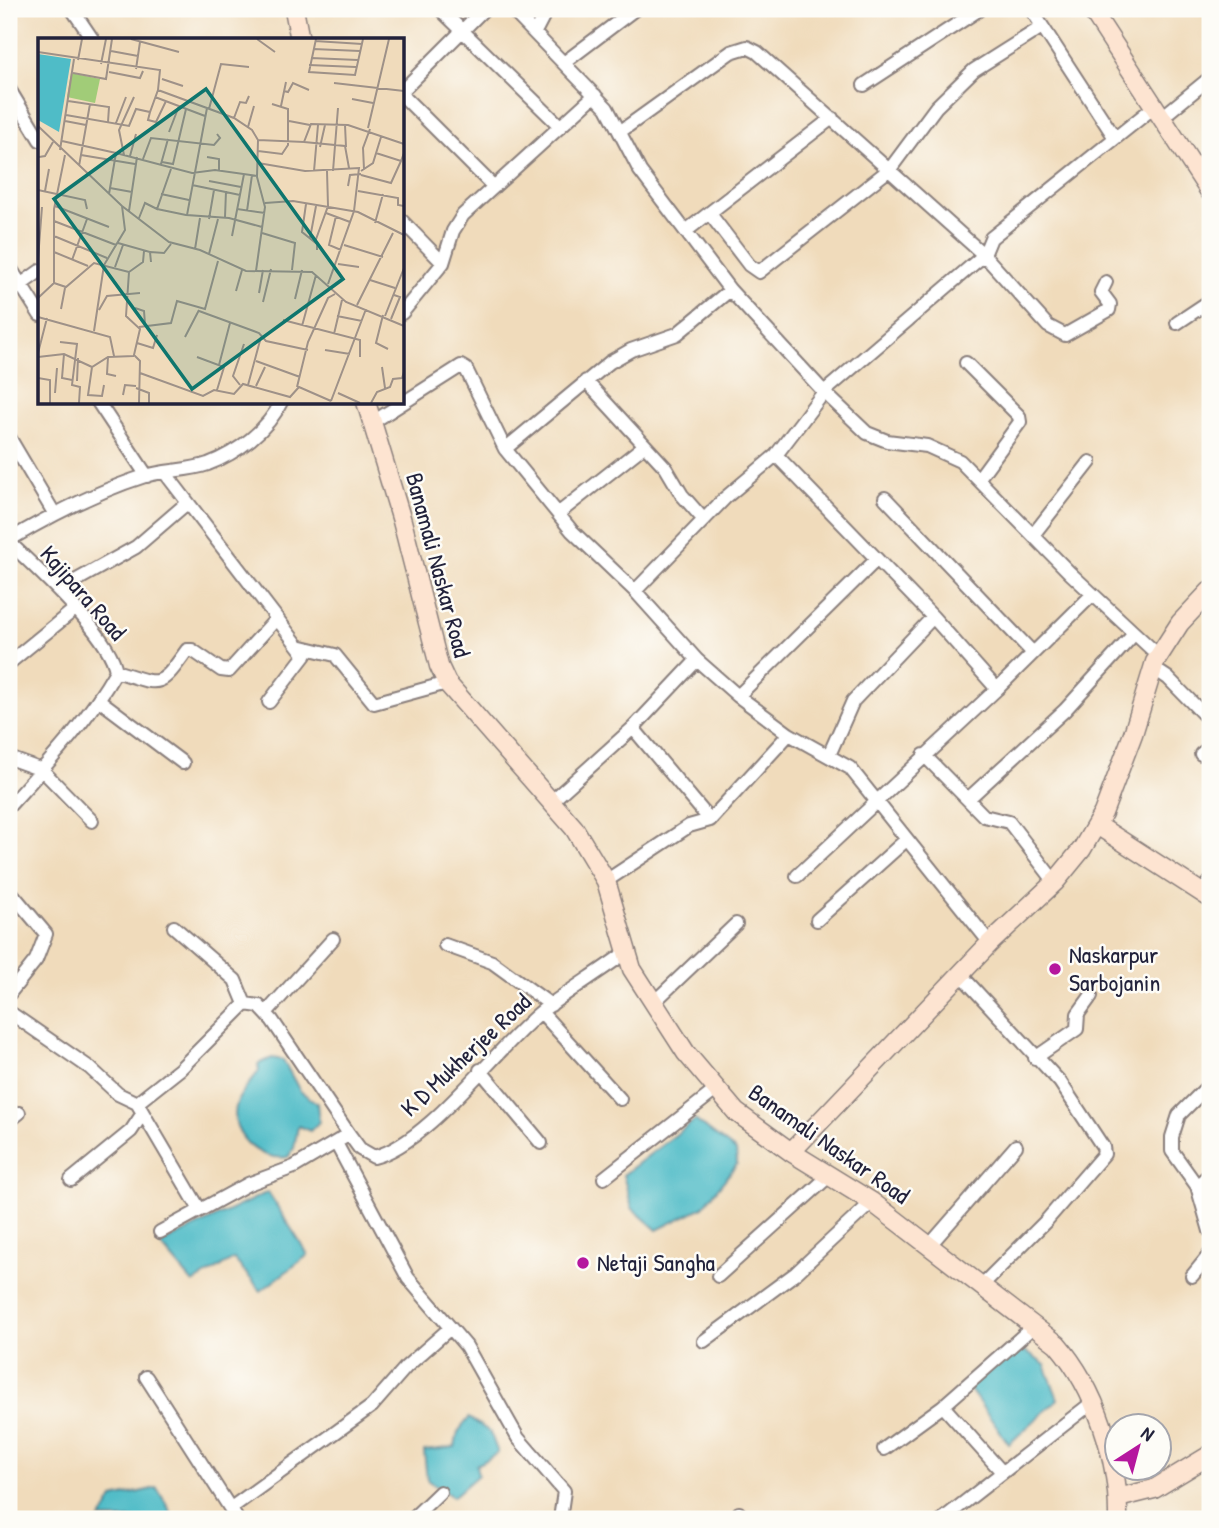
<svg xmlns="http://www.w3.org/2000/svg" width="1219" height="1528" font-family="'Patrick Hand',sans-serif">
<rect width="100%" height="100%" fill="#fdfcf7"/>
<filter id="ink" filterUnits="userSpaceOnUse"><feTurbulence type="fractalNoise" baseFrequency=".0143" numOctaves="2"/><feDisplacementMap in="SourceGraphic" scale="14" xChannelSelector="R" yChannelSelector="G"/><feConvolveMatrix kernelMatrix="1 2 1 2 8 2 1 2 1" color-interpolation-filters="sRGB"/></filter>
<filter id="wash" filterUnits="userSpaceOnUse"><feTurbulence type="fractalNoise" baseFrequency=".00686" numOctaves="4" result="noise"/><feDisplacementMap in="SourceGraphic" scale="28" xChannelSelector="R" yChannelSelector="G"/><feGaussianBlur stdDeviation="1.57" result="paint"/><feColorMatrix in="noise" values="0 0 0 0 0 0 0 0 0 0 0 0 0 0 0 0 0 1.4 0 .05"/><feComposite in="paint" operator="in"/></filter>
<g filter="url(#wash)">
<rect width="100%" height="100%" fill="#f0dbbb"/>
<path fill="#4fbcc7" stroke="#386f81" stroke-width="2" d="M272 1058 283 1060 300 1091 317 1103 319 1122 310 1131 298 1126 294 1148 288 1157C259 1162 227 1134 237 1103 240 1092 252 1081 259 1071L258 1064Z
M695 1120 736 1151 737 1164 703 1207 657 1230 632 1208 623 1175Z
M268 1192 308 1255 261 1291 234 1259 193 1283 160 1244Z
M1016 1345 1045 1365 1058 1399 1009 1444 968 1387Z
M469 1418 490 1432 498 1453 476 1465 478 1475 453 1497 427 1480 424 1451 455 1447 458 1432Z
M157 1488 175 1519H101L113 1498Z"/>
</g>
<g filter="url(#ink)">
<g fill="none" stroke-linecap="round" stroke-linejoin="round">
<g stroke="#897e7b" stroke-width="16">
<path id="street" d="M72 9 93 40
M440 9 560 126
M511 9 607 108 640 171 730 290 824 392 867 433 887 441 927 446 960 461 1070 573 1159 656
M1031 9 1115 138
M535 32 547 9
M565 62 635 9
M864 85 980 9
M9 89 40 140
M402 91 484 9
M402 95 494 187
M1161 118 1210 78
M621 131 731 52 747 47 757 52 984 255 1048 326 1065 335 1109 310 1110 304 1101 292 1106 282
M710 214 749 265 759 272 890 169 936 107 974 70 1042 27
M402 221 443 263
M686 231 832 118
M9 266 40 315
M9 293 40 271
M402 313 443 263 453 231 463 215 595 95
M1177 323 1210 301
M966 363 1019 416 1020 422 979 478
M586 381 666 468 682 495 704 520
M98 402 147 476
M373 422 461 366 466 369 505 449 610 362 631 350 677 334 730 290
M9 437 54 513
M505 449 572 531 635 591
M776 455 933 617 997 689
M166 474 305 655 269 702
M885 498 1033 653
M559 513 644 446
M1033 535 1090 462
M9 540C51 515 98 491 145 476 165 470 188 471 208 464 237 453 268 430 281 402
M9 542C36 569 110 634 116 671 87 722 48 763 9 806
M59 590 136 547 187 503
M302 647 335 655 374 703 447 683
M9 663 75 609
M1153 668 1168 678 1210 721
M116 671C162 686 159 689 187 650H192L221 670 229 671 276 619
M738 696 877 559
M99 700 183 763
M633 728 710 820
M1201 754 1210 747
M829 755 853 701 933 617
M924 755 984 816 1009 822 1055 882
M9 758 42 770 92 821
M968 799 1065 710 1134 634
M552 801 633 728 697 660
M797 876 997 689 1092 595
M606 881 689 826 710 820 789 734
M9 890 46 934 36 960 9 994
M1203 891 1210 882
M817 920 906 840
M174 927 235 980 245 1004
M990 943 850 768 789 734 738 696 697 660 635 591 725 498 776 455 824 392 984 255 991 238 1154 107
M445 945 492 962 551 1005
M961 975 1060 1082 1103 1147 1104 1154 1046 1221 982 1285
M653 1003 736 924
M9 1012 90 1068 118 1094 137 1103 180 1069 245 1004 259 1006 272 1020 349 1134 360 1149 374 1157C428 1144 496 1048 542 1011 568 991 598 973 625 953
M541 1012 620 1099
M266 1013 333 939
M1035 1058 1077 1029 1078 1014 1091 996
M480 1070 541 1143
M1210 1084 1179 1115 1172 1137V1151L1197 1186 1210 1231
M137 1103 200 1210
M9 1121 19 1113
M336 1143 408 1278 466 1346 518 1438 564 1491 560 1519
M604 1178 717 1089
M71 1180 131 1131 143 1113
M1197 1186 1210 1174
M160 1232 248 1184 294 1167 343 1138
M929 1246 1016 1146
M718 1276 829 1176
M1192 1276 1210 1254
M704 1341 796 1273 872 1202
M146 1377 237 1519
M943 1406 1002 1472
M884 1449 943 1406 1035 1325
M231 1508 372 1406 406 1367 449 1329
M739 1513 744 1519
M412 1519 440 1492
M943 1519 1093 1402"/>
</g>
<g stroke="#897e7b" stroke-width="21">
<path id="secondary" d="M294 9 300 40
M1091 9 1210 192
M366 402 402 521 439 666 447 683 574 828 606 881 632 969 686 1053 736 1112 791 1152 872 1202 1057 1344C1096 1389 1119 1459 1118 1519
M1097 825 1210 898
M791 1152 990 943 1055 882 1082 849 1103 813 1133 734 1155 662 1180 623 1210 591
M1118 1498 1154 1489 1210 1455"/>
</g>
<use href="#street" stroke="#fff" stroke-width="12"/>
<use href="#secondary" stroke="#fde4d1" stroke-width="18"/>
</g>
</g>
<g fill="#b5179e" stroke="#fdfcf7" stroke-width="2.5">
<circle cx="1055" cy="969" r="7"/>
<circle cx="583" cy="1263" r="7"/>
</g>
<g text-anchor="middle" stroke-width="5" stroke-linejoin="round" paint-order="stroke">
<g font-size="24" fill="#22223b" stroke="#fdfcf7">
<text transform="translate(438 565) rotate(75)" y="8">Banamali Naskar Road</text>
<text transform="translate(83 593) rotate(49)" y="8">Kajipara Road</text>
<text transform="translate(466 1055) rotate(-43)" y="8">K D Mukherjee Road</text>
<text transform="translate(829 1144) rotate(35)" y="8">Banamali Naskar Road</text>
</g>
<g font-size="24" fill="#22223b" stroke="#fdfcf7" text-anchor="start">
<text x="1069" y="963">Naskarpur<tspan x="1069" dy="28">Sarbojanin</tspan></text>
<text x="597" y="1271">Netaji Sangha</text>
</g>
</g>
<g transform="translate(38 38)">
<rect width="366" height="366" fill="#f0dbbb"/>
<path d="M33 35 62 41 57 65 29 59Z" fill="#a1cc78"/>
<path d="M0 16 33 21 21 94 0 82Z" fill="#4fbcc7"/>
<path fill="none" stroke="#9e9188" stroke-width="2" d="M93 1 141 14M219 1 237 14M278 1 271 34 317 37 325 1M277 3 324 6M275 11 322 13M73 13 100 18M0 14 122 32 120 52 196 80 214 92 220 102 219 139 227 169 218 233M273 20 320 22M40 22 44 1M63 26 68 1M271 27 318 29M98 31 102 4M71 34 102 40 105 33M35 35 68 41 74 1M124 41 145 48M296 45 366 53M246 53 250 54 255 45 271 52M117 59 167 78M314 61 335 65M30 63 71 69 70 84M243 68 248 44M169 70 149 177 191 180 224 189M171 71 183 26 211 29M112 74 110 82 118 84 128 63M28 77 91 88 98 71 112 74 120 52M196 80 202 64 208 65 211 58M27 83 48 87M251 83 272 87M78 85 88 59M307 87 308 109M0 88 84 168 131 204 162 212 208 233 274 234 308 264 366 288M210 89 216 68M330 90 351 1M131 94 141 68M220 102 266 104 273 86 310 87 366 106M24 103 78 115M266 104 307 108 311 130M282 109 287 87M22 112 36 21M220 113 244 116 250 107V71L234 66M338 115 363 123 366 115M43 117 97 126M86 117 81 92 96 59M92 118 98 96M1 119 7 118 15 104M169 119 181 121V132M105 121 113 100 176 107 182 100 179 96M124 124 135 126 148 71M220 125 267 133 321 130 316 173 290 246M123 126 130 101M41 128 52 66M326 131 325 110 332 91M276 133 280 87M295 133 300 70M323 133 335 125 343 99M323 137 353 145 363 123M171 143 203 149M154 147 202 157M310 148 312 137 323 136M72 150 94 154M0 152 47 162 49 171M7 153 11 131M320 153 360 160V167L366 168M71 156 78 115 154 135 177 132 219 138M123 156 151 162M227 165 255 163 320 174 366 197M268 166 264 194 279 206V212M17 168 71 189M119 171 148 177M199 171 227 175M91 173 99 119M209 173 214 137M288 175 312 184M298 178 291 207 303 212M187 179 188 153M101 180 107 165 119 171 133 131M171 181 176 152M16 183 78 207M337 185 345 156M224 195 257 205 254 232M16 198 69 220M194 198 206 136M272 200 278 168M277 204 290 168 289 133M80 205 112 214 113 224M306 207 345 219M157 211 162 180M16 214 50 228M112 214 126 215 133 206M171 216 180 181M0 221 4 169M34 222 49 181M300 226 321 229M77 229 85 207M91 234 105 224 106 213M332 242 357 250M16 245 28 249 56 225 91 234 88 278 102 291 96 317 102 323 101 365M198 253 204 232M221 255 225 232M0 260 16 245V171L27 117M257 261 264 232M225 264 233 231M319 267 355 195M97 270 106 273 107 286M23 271 27 250M61 272 69 258 102 255M161 273 221 295 228 303 270 312M345 277 338 305 350 311M299 278 324 283M347 278 366 230M0 279 72 299 76 318M353 281 362 259 356 257M245 282 322 302V319M264 288 278 237M101 289 133 285 139 263 167 271 180 223M56 293 66 227 87 192 84 168M296 296 304 262M147 299 161 272M22 304 39 306 34 347 42 349 41 365M99 305 115 310 119 297M287 312 312 316M0 315 9 280M26 316 24 340 34 342M0 319 26 316 54 329 70 319 96 318M70 319 69 336 78 338M159 319 186 329 179 352M218 323 262 339M181 327 192 285M54 329 50 357 64 358 66 347M344 329 347 350M102 335 165 358 176 352 196 356 205 346 252 359 261 349 293 363M0 340 12 342V365M39 343 40 320M202 347 195 338 206 306M210 347 223 299M218 348 227 329M259 349 270 304 290 260 297 256M98 350 111 355V365M17 355 19 330M300 355 322 365M85 357 87 347 98 348M293 363 328 271M333 365 339 354 352 349 355 341 364 340 366 334"/>
<path fill="#0f766e" fill-opacity="0.15" stroke="#0f766e" stroke-width="3.5" d="M168 51 305 241 154 351 16 161Z"/>
<rect width="366" height="366" fill="none" stroke="#22223b" stroke-width="3.5"/>
</g>
<rect width="1219" height="1528" fill="none" stroke="#fdfcf7" stroke-width="35"/>
<g transform="translate(1138 1447) rotate(36)"><circle r="33" fill="#fdfcf7" stroke="#a5a5ac" stroke-width="2"/>
<path d="M0-5L12 26L0 18L-12 26Z" fill="#b5179e"/>
<text y="-10" font-size="19" font-weight="bold" text-anchor="middle" fill="#22223b">N</text>
</g>
</svg>
